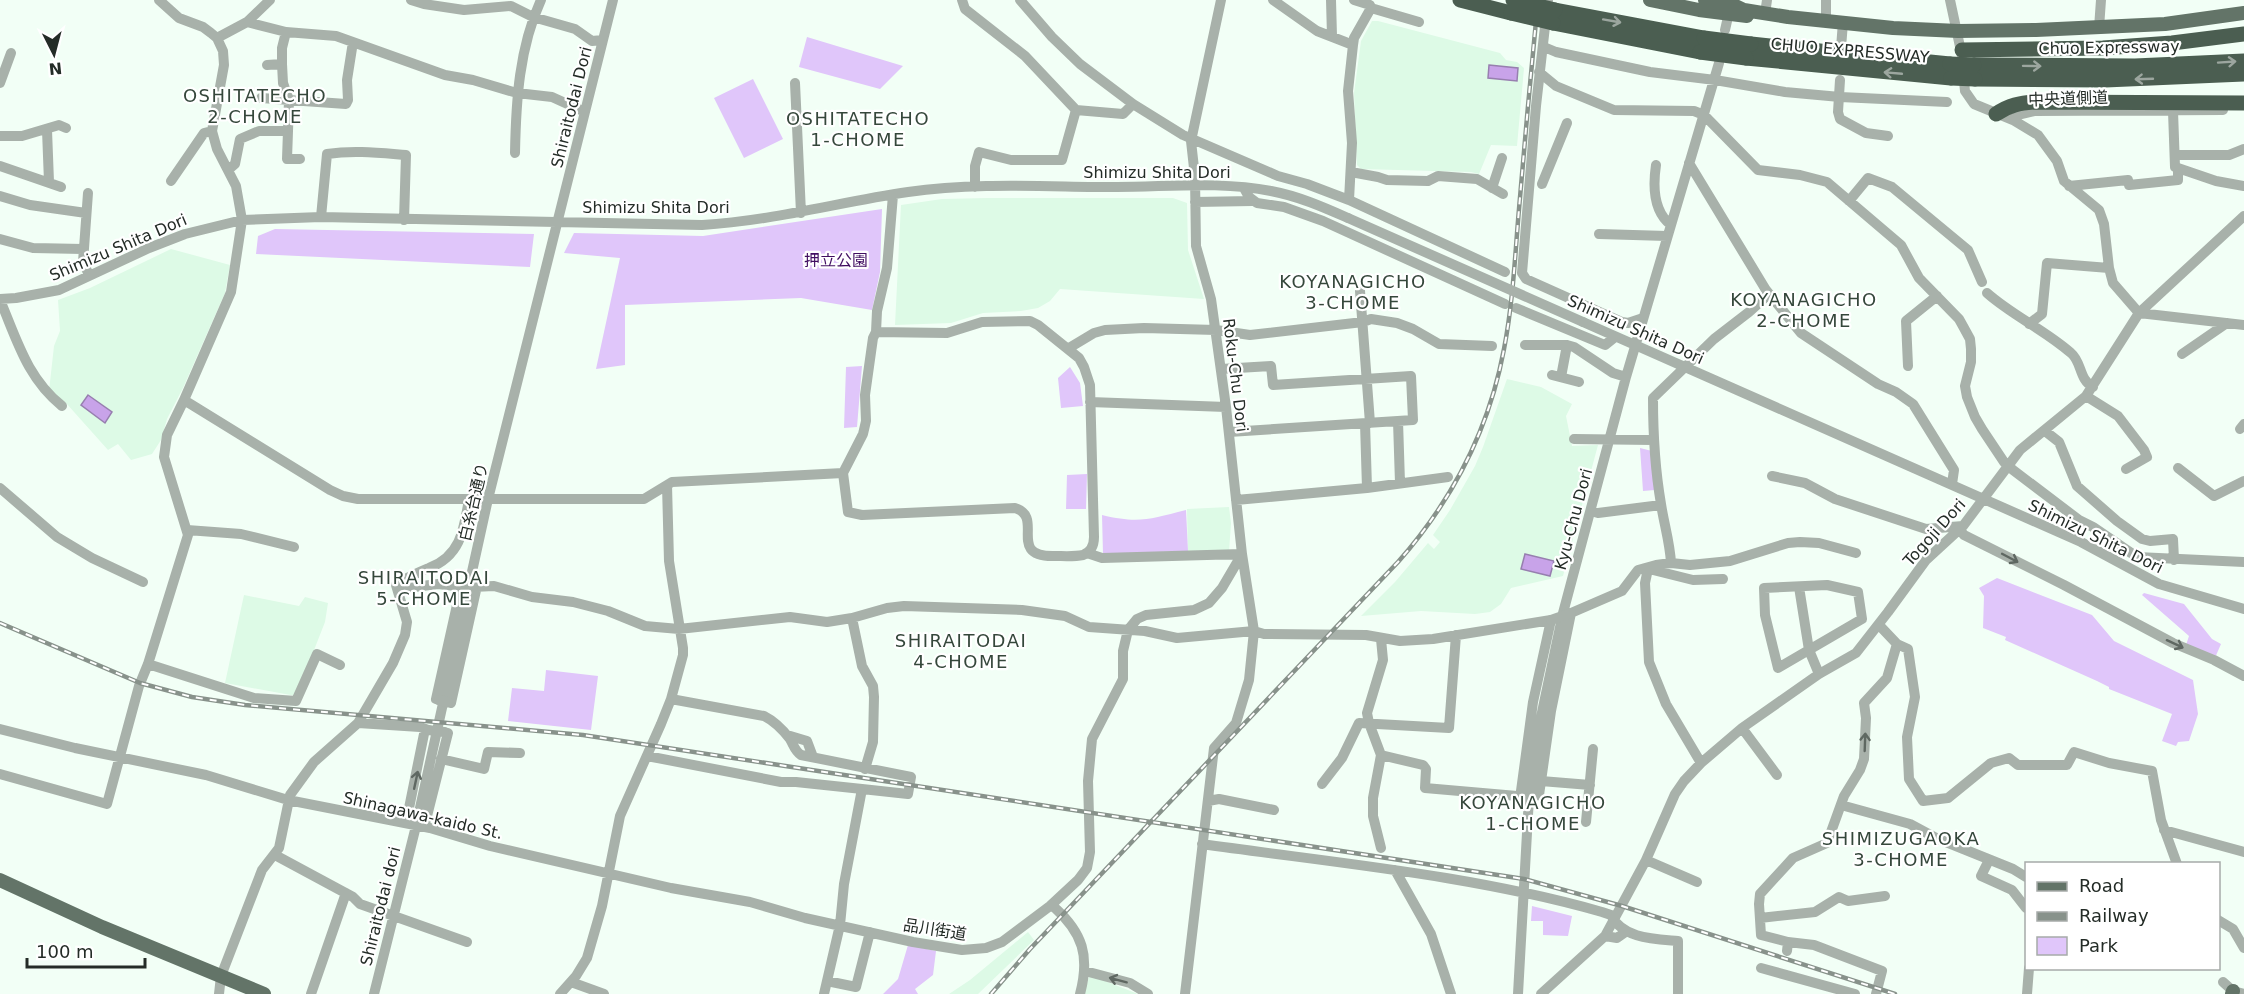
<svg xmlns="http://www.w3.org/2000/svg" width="2244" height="994" font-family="'DejaVu Sans','Noto Sans JP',sans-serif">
<rect width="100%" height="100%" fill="#f2fff6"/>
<path fill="#ddfae6" d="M1372 21H1378L1500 53 1506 60 1517 62 1524 68 1517 146 1491 145 1479 174 1471 172 1361 169 1357 165 1354 93 1361 41Z
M987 198H1173L1187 203 1188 250 1204 299 1060 289 1050 301 1038 308 1021 311 983 313 951 323 895 325 901 205 942 199Z
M171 249 230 265 225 293 183 388 167 419 161 440 152 454 131 460 118 444 108 450 66 403 49 391 54 346 60 331 58 300 90 288Z
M1507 379 1541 387 1572 404 1566 416 1572 446 1598 445 1563 576 1511 588 1501 604 1490 612 1475 614 1421 611 1361 616 1395 582 1428 543 1434 549 1440 542 1433 535 1450 510 1475 466 1483 447Z
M1229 507 1231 523 1229 552 1188 553 1187 509Z
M244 595 299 606 305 597 328 603 325 622 296 696 225 683Z
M1028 932 1034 940 978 994H949L970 980Z
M1090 975 1138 994H1083Z"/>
<path fill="#e0c6fa" d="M807 37 903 66 880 89 799 67Z
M753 79 783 139 744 158 714 98Z
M882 209 880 272 872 310 801 298 625 305V365L596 369 620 258 564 253 574 233 703 236Z
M275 229 534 234 530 267 256 254 258 236Z
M862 366 857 427 844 428 846 367Z
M1070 367 1080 383 1083 406 1061 408 1058 378Z
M1640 448 1652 451 1655 490 1643 491Z
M1087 474 1086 509H1066L1067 475Z
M1186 510 1188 551 1103 554 1102 515C1139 524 1150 519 1186 510Z
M1997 578 2092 615 2114 641 2193 680 2198 714 2189 741 2178 742 2176 746 2162 741 2172 714 2109 689V687L2097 681 2005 640 2006 637 1983 628 1984 596 1979 588Z
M2144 593 2184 604 2212 639 2221 644 2214 660 2186 645 2189 636 2142 595Z
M546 670 598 676 591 730 508 721 512 688 544 691Z
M1532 906 1572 916 1568 936 1543 935V921H1531Z
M908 945 936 951 933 975 915 989 918 994H883L898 979Z"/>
<path fill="#c8a3e9" stroke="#977faf" stroke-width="1.5" d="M1489 65 1518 68 1517 81 1488 78Z
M88 395 112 412 105 423 81 405Z
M1525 554 1554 561 1550 576 1521 569Z"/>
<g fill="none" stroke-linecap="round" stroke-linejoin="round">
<path stroke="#a8b1aa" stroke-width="10" d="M159 0 179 18 203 27 211 33 217 38 223 51 224 65 212 131 217 149 236 186 242 220 231 292 184 400 330 490 343 496 358 499H644L672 482 843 473
M411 0 424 4 464 10 511 6 533 17 575 29 592 41 603 40
M962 0 965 9 1025 56 1076 110 1123 114 1133 104
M1020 0 1052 37 1080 64 1133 104 1183 135 1278 176 1307 184 1349 200
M1273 0 1317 31 1353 45 1354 38 1371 8 1419 22
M1331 0 1332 36
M1354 0 1370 5 1371 8
M1548 0 1536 106 1522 273 1526 279 1622 322 1628 323 1643 318
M1826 0V20
M1950 0 1962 56
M1766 7 1767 0
M247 22 270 0
M2099 28 2101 0
M1725 30 1730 8
M286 32 282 48V64L283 83 289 100 288 131
M217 38 247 22 286 32 336 36 445 75 473 80 517 93 552 97 585 112
M1353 45 1348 91 1352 143 1349 200 1505 272
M1544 47 1556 52 1650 72 1715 80 1785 92 1840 97 1947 102
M1841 48 1843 22
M267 65 282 64
M1539 72 1556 86 1614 110 1694 111 1704 115 1758 170 1800 175 1827 182 1901 245 1919 278 1959 319 1964 328 1970 339 1971 349V362L1965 386 1967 397 1975 417 1982 429 2004 462 2013 470 2079 520 2093 527 2137 557 2244 562
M1963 72 1965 91 1974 104 2013 120 2038 135 2057 161 2064 181 2099 210 2104 224 2109 268 2113 283 2139 313
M1840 80 1838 112 1840 119 1866 133 1888 136
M0 83 11 53
M795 83 801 213
M261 98 346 104 348 100 347 80 353 42
M2173 111 2175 167 2216 181 2244 186
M2013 120 2018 115 2035 111 2223 110
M47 130 49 182
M0 136H22L59 125 66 128
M515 153C516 101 519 48 541 0
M2175 155H2229L2244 149
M1689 163 1766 290 1801 333 1878 384 1896 392 1913 404 1954 470 1952 484
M1656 165C1653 185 1653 211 1671 225
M0 166 61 187
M228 170 235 164 240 139 259 131H288L287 159H300
M1351 172 1378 177 1387 180 1428 181 1438 176 1477 179 1503 194
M171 181 204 133 212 131
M1542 184 1567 123
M2069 186 2128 180 2129 185 2178 180V168
M975 187V166L979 152 1011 160H1062L1076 110
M1244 188 1249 197 1257 203 1284 207 1323 221 1505 304
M1492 188 1502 158
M88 193 83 262 89 275
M0 196 30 205 86 213
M1849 201 1868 178 1892 187 1968 250 1982 282
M1195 202 1252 201
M321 217 327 154C354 150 380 153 406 155L404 220
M1599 234 1667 236
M0 239 33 248 83 249
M1360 291 1370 423
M1987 293C2013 316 2045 330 2071 353 2082 362 2079 380 2093 387
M0 299 16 298 59 290 149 248 185 234 242 220 321 217 702 225C772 221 839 202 908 192 977 182 1048 187 1117 187 1167 187 1221 181 1271 191 1298 196 1323 207 1348 218
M0 300C17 340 27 378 62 406
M1516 308 1605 345 1615 337
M2139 313 2244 325
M1583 322 2081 542 2159 584 2244 609
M2029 324 2042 314 2047 263 2109 268
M876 332 947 333 982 322 1030 321 1038 325 1079 358 1084 367 1090 385 1094 537C1094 545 1091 552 1083 555 1074 557 1063 556 1054 556 1006 557 1045 517 1015 508L862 515 848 512 843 473 863 434 866 421 865 395 873 338 876 332 877 311 887 268 893 195
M1525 345H1567L1574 347 1613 373 1626 377
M1069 348 1094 333 1105 330 1144 328 1216 330 1250 335 1363 322 1371 319 1397 323 1413 329 1439 344 1492 346
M2182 354 2227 323
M1908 366 1906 321 1937 296
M1221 369 1271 366 1273 385 1411 376 1413 420 1229 432
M1552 375 1579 382
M1561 377 1567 345
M2086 396 2118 416 2144 450 2147 457 2126 469
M1090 402 1226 407
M1398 421 1400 483
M1365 423 1367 488
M2240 429 2244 424
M2045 431 2059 442 2077 486 2117 521 2142 539 2150 541 2173 539 2174 560
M1574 439 1653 440
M2178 468 2214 496 2244 481
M1772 476 1805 483 1835 499 1926 529 1963 526
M0 488 57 537 92 558 143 582
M1236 500 1367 488 1448 477
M1591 511 1598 513 1661 505
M1959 529 1964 535 2064 585 2173 643 2214 660 2244 676
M187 530 241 534 294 547
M1087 553 1102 558 1242 554
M1671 563C1670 543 1664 524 1661 504 1655 469 1653 433 1653 398L1714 339 1749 312 1769 294
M1648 569 1645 583 1649 662 1666 704 1701 763
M1649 569 1693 580 1723 579
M1827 585 1858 592 1862 619 1778 668 1765 615 1764 588Z
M473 587 494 586 532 597 573 602 608 611 645 626 679 629 790 617 827 622 852 618 887 608 904 606 1022 610 1065 616 1089 627 1145 631 1177 638 1254 631 1264 634 1366 635 1400 641 1433 639 1551 620 1533 702 1521 791 1529 797
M1799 587 1809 650 1819 674
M398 589 438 584 464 587
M852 618 862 666 873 686 874 697 873 742 865 769
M1879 625 1897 644 1908 649 1915 697 1907 737 1909 779 1923 801 1948 798 1991 763 2009 758 2018 765H2067L2074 752 2109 763 2152 771 2161 820 2177 864
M148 664 254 698 296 701 317 654 340 665
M671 699 764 716C774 721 783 730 790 739 794 746 795 751 801 755L911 777 908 794 862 789
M439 700 436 699 461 587
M448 702 451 703 477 586
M358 723 420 727 428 730
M1742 728 1777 775
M0 729 75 748 206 775 288 800 430 828 490 846 671 888 750 902 805 918 913 942 962 950 986 948 1002 942 1050 906 1078 880 1087 868 1090 852 1088 781 1092 739 1123 679V651L1128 630 1137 619 1146 615 1194 610 1209 603 1222 588 1242 554
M425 729 407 818 408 821 416 826 425 824 448 733 444 732
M787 735 807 741 813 757
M1381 755 1423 765 1426 769 1425 788 1529 797 1539 795 1541 781 1590 785
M647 756 781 782H796L862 789 844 884 840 925 824 994
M441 759 484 769 488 752 520 753
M0 774 107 804 139 686 148 664 188 535 164 457 167 435 184 400
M1541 781 1551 711 1571 613 1622 591 1638 570 1656 565 1671 563 1690 565 1730 561 1788 543 1800 542 1819 543 1856 553
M1322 784 1342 758 1359 723 1449 728 1456 635
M1208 801 1219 799 1274 810
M1841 805 1910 824 1936 838 2013 869 2026 877
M1586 822 1593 749
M2164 830 2244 852
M1202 844C1336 863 1472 875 1602 912L1611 915C1623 939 1654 939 1678 941V994
M1381 848 1373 816V798L1381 755 1369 723 1367 713 1383 660 1381 639
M275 855 353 897 360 904 467 942
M1646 860 1697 882
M1989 860 1981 876 2012 890 2026 908
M1395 870 1431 934 1451 994
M1050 906 1054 907C1083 933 1090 956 1080 994
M1760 918 1815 912 1839 897 1848 901 1885 896
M2218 920 2233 929 2244 948
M1605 936 1617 938 1627 931
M1788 942 1761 935 1759 904 1760 894 1793 858 1827 843 1844 796 1860 770 1864 759 1866 718 1864 703 1887 678 1897 644
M1787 951 1788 942 1814 945 1882 971 1876 994
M1761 968 1855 994
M1085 971 1130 983 1148 994
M827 981 856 987 870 932
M571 982 604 994
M2223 982 2233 991 2244 994
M219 994 221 976 262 870 279 848 290 795 314 762 358 723 393 663 405 635 407 622 396 585C407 577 417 573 429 568 461 556 464 529 469 499
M311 994 346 893
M374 994 416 826 488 499 613 0
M560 994 576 976 587 958 602 906 620 816 661 724 671 699 683 655V648L669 561 667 485
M1185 994 1214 748 1236 723 1249 680 1254 631 1242 554 1226 407 1211 299 1196 246 1195 177 1191 141 1221 0
M1518 994 1529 797 1541 717 1563 613 1626 377 1719 63
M1541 994 1605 936 1646 860 1675 794 1684 781 1701 763 1742 728 1819 674 1856 653 1888 612 1926 560 1963 526 2020 450 2086 396 2139 313 2244 216
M2027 994 2029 968"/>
<path stroke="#637468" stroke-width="14" d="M1650 0 1699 10 1747 16
M1705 0 1731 4 1744 10 1788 17 1893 28 1958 31 2036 30 2165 24 2244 13
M0 880 102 927 264 994
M2232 994 2233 991"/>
<path stroke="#4b5e51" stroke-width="15" d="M1460 0 1511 13
M1555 10 1704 38
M1553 23 1700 52
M1751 44 1950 64
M1962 50 2103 48 2172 43 2244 34
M1746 58 1951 78
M1974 65 2135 66 2244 61
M1975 79 2105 80 2244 74
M1996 114C2009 105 2020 103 2035 102L2244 103"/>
<g stroke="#88928b" stroke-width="4.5">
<path id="rail" d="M0 623 140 683 192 697 245 705 583 735 1524 879 1622 906 1895 994
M991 994 1030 949 1398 562C1452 501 1489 430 1504 349 1513 303 1515 255 1519 209 1525 139 1531 70 1538 0"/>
</g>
<use href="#rail" stroke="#fff" stroke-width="2" stroke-dasharray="7" stroke-linecap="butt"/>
<path stroke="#a8b1aa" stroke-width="10" d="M1348 218 1583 322
M464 587H473
M1551 620 1571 613
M439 700 448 702
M428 730 444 732"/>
<path stroke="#4b5e51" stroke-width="15" d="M1513 0 1555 10
M1511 13 1553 23
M1704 38 1751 44
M1700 52 1746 58
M1950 64 1974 65
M1951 78 1975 79"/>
</g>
<defs><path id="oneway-shaft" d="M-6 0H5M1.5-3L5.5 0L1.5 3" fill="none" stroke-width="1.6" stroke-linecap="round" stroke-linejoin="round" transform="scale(1.5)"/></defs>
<g stroke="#9ca69f">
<use href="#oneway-shaft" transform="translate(1612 21) rotate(10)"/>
<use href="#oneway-shaft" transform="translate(2227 62) rotate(-4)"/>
<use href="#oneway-shaft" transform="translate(2032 66) rotate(1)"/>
<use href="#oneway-shaft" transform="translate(1893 73) rotate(-175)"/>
<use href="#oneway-shaft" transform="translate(2144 79) rotate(178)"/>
</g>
<g stroke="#5f6862">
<use href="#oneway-shaft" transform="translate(2010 558) rotate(28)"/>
<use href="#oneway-shaft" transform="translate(2175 644) rotate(25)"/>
<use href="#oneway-shaft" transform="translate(1865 742) rotate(-88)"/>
<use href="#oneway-shaft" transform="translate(416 780) rotate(-78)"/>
<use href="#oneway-shaft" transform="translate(1118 980) rotate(-165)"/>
</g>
<g text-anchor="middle" stroke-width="4.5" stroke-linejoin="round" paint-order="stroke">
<g font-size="16" fill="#242c27" stroke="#fff">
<text transform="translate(2109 47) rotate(-1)" y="6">Chuo Expressway</text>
<text transform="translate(1850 50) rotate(5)" y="6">CHUO EXPRESSWAY</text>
<text transform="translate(2068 98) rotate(-2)" y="6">中央道側道</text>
<text transform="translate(571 107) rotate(-76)" y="6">Shiraitodai Dori</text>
<text x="1157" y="178">Shimizu Shita Dori</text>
<text x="656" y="213">Shimizu Shita Dori</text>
<text transform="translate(118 247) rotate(-23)" y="6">Shimizu Shita Dori</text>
<text transform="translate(1636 329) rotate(24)" y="6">Shimizu Shita Dori</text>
<text transform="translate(1236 375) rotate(83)" y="6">Roku-Chu Dori</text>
<text transform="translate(473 502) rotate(-77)" y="6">白糸台通り</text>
<text transform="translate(1573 519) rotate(-75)" y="6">Kyu-Chu Dori</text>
<text transform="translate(1934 532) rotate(-48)" y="6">Togoji Dori</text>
<text transform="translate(2096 536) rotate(26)" y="6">Shimizu Shita Dori</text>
<text transform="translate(423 815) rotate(13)" y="6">Shinagawa-kaido St.</text>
<text transform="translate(380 906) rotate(-76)" y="6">Shiraitodai dori</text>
<text transform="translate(935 929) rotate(9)" y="6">品川街道</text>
</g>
<g font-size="16" fill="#410e61" stroke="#fff">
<text x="836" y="266">押立公園</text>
</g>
<g font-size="18" letter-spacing="1.5" fill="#35473b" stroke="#fff">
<text x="255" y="102">OSHITATECHO<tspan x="255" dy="21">2-CHOME</tspan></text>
<text x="858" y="125">OSHITATECHO<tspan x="858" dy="21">1-CHOME</tspan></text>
<text x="1353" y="288">KOYANAGICHO<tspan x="1353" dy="21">3-CHOME</tspan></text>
<text x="1804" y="306">KOYANAGICHO<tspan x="1804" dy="21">2-CHOME</tspan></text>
<text x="424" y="584">SHIRAITODAI<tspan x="424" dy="21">5-CHOME</tspan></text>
<text x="961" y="647">SHIRAITODAI<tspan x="961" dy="21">4-CHOME</tspan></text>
<text x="1533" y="809">KOYANAGICHO<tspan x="1533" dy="21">1-CHOME</tspan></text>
<text x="1901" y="845">SHIMIZUGAOKA<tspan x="1901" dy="21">3-CHOME</tspan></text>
</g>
</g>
<rect x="2025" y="862" width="195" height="108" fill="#ffffff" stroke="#a7aba9" stroke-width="1.5"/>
<rect x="2037" y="882" width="30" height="9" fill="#637468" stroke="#a7aba9" stroke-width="1.5"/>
<text x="2079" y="892" font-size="18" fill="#242c27">Road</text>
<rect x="2037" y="912" width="30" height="9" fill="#88928b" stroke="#a7aba9" stroke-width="1.5"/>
<text x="2079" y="922" font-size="18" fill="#242c27">Railway</text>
<rect x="2037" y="937" width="30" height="18" fill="#e0c6fa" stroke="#a7aba9" stroke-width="1.5"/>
<text x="2079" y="952" font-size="18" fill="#242c27">Park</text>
<g transform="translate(54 54) rotate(174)" stroke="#ffffff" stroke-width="4.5" paint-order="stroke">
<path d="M0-4.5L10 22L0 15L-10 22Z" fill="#242c27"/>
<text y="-9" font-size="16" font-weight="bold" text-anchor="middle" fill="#242c27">N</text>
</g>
<path d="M27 958v9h118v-9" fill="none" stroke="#242c27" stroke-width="3"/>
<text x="36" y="958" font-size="18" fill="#242c27" stroke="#ffffff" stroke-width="4.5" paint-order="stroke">100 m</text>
</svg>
